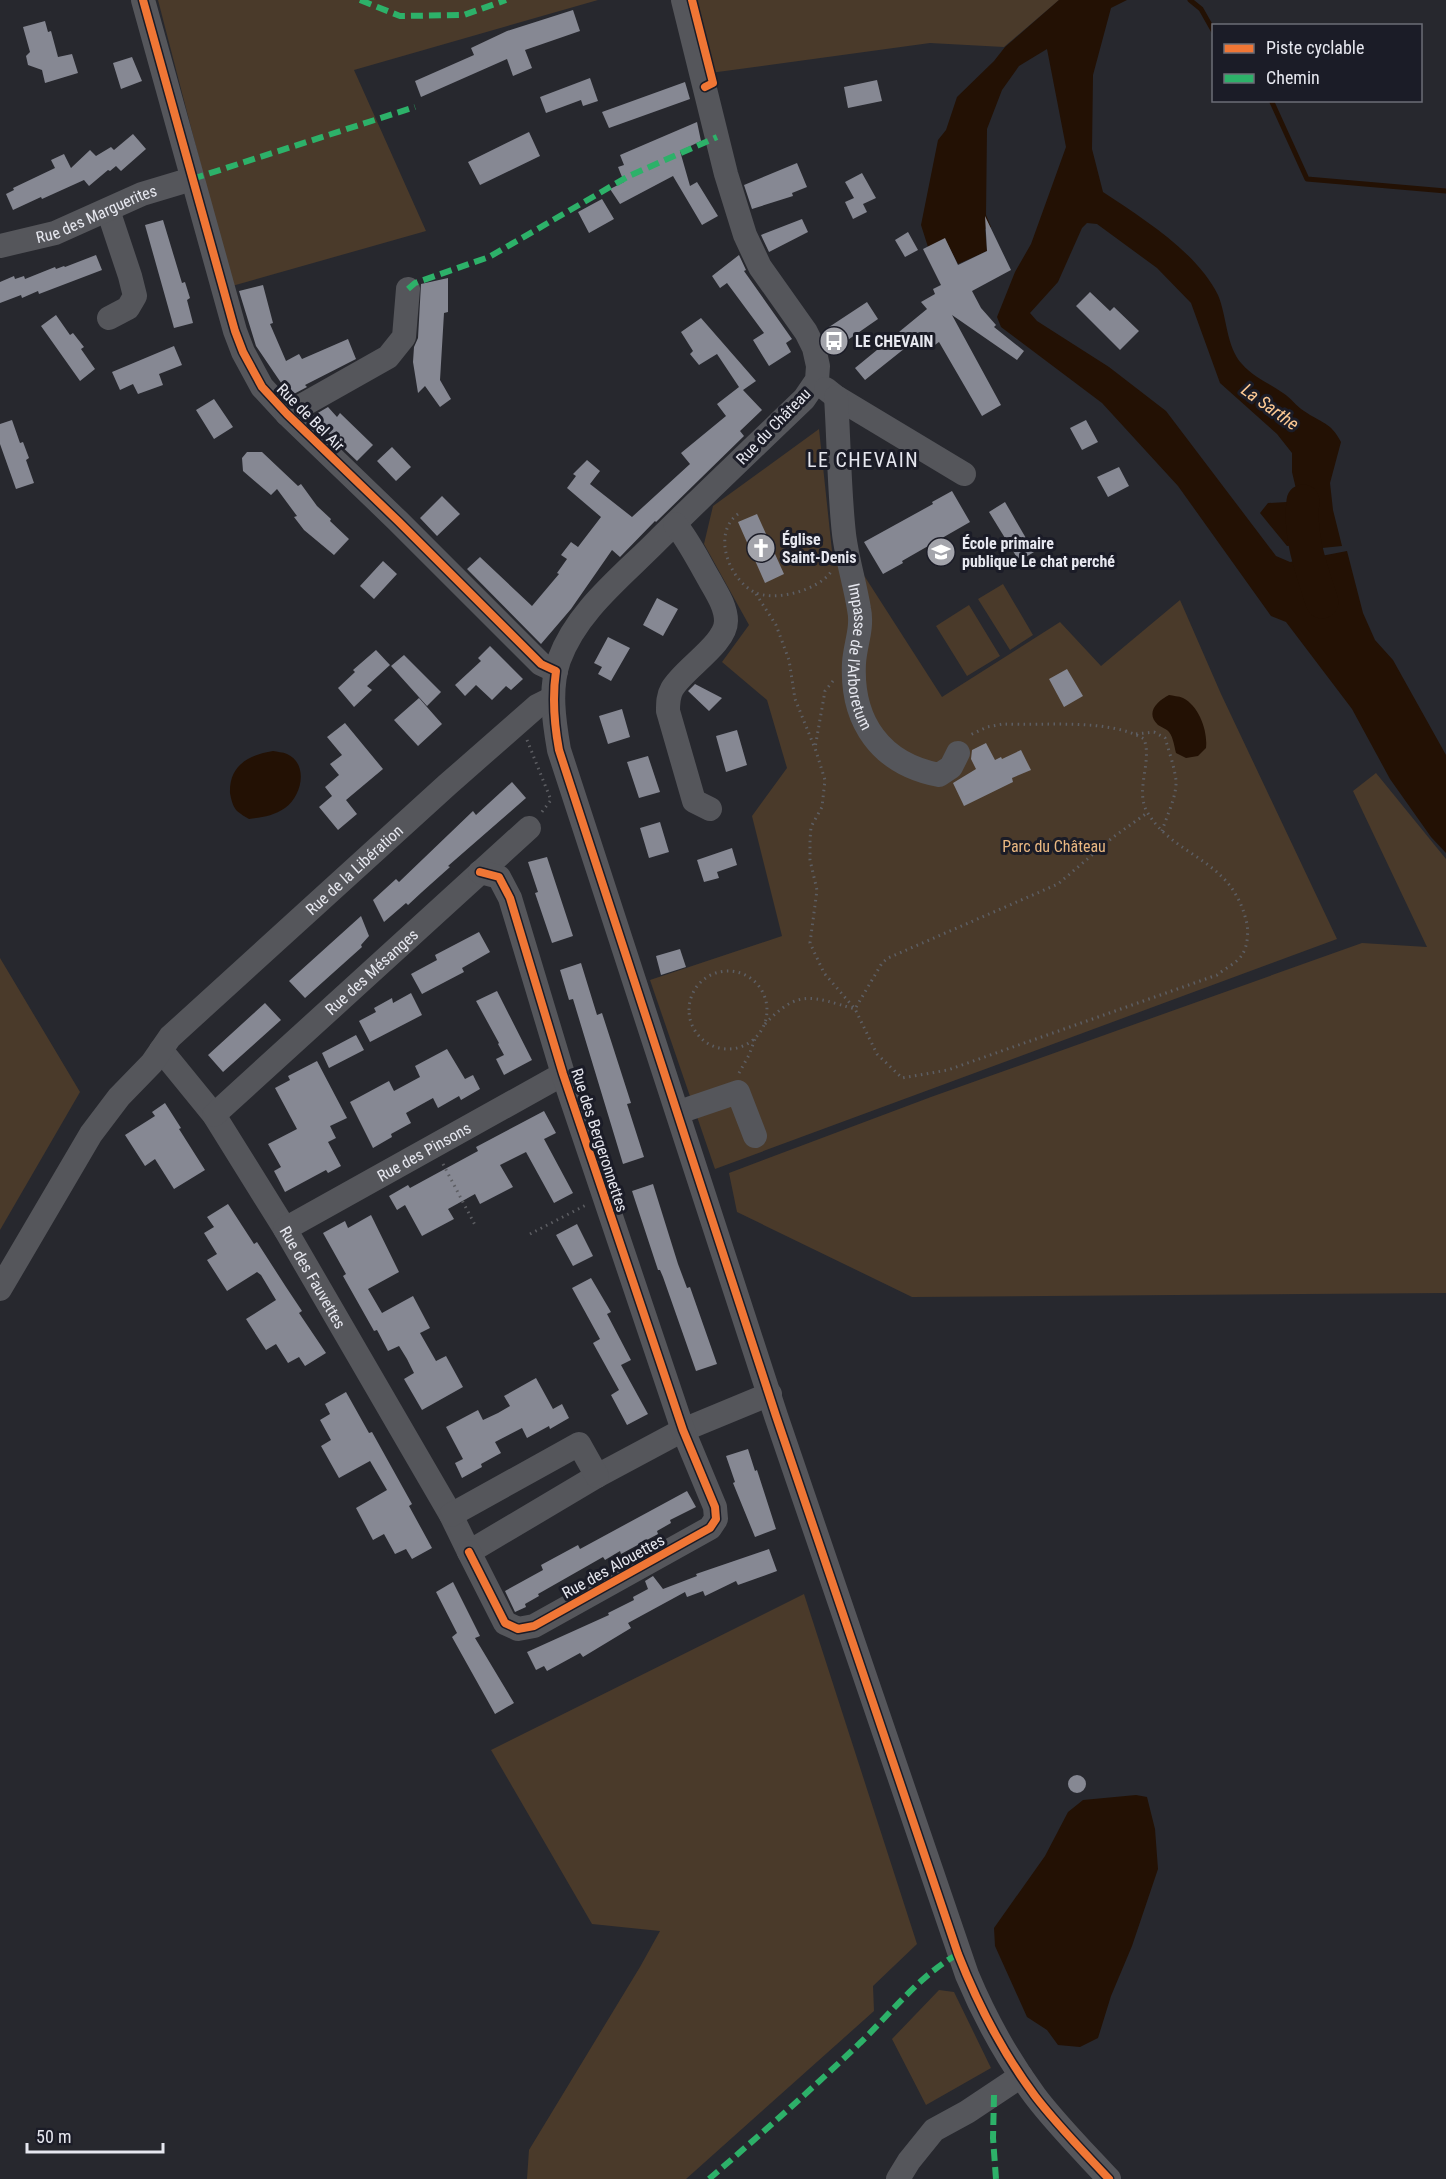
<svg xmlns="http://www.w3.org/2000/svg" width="1446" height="2179" font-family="'Roboto Condensed',sans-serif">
<rect width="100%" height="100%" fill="#27282e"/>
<path fill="#4a3a2a" d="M158 0H598L354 70 426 231 232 286Z
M696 0H1059L1004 47 930 43 710 73Z
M819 429 832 551 865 577 942 697 1060 622 1101 666 1180 600 1221 694 1337 939 715 1169 650 980 782 936 752 816 787 768 767 700 722 662 749 625 704 544 713 506Z
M1003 584 1033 635 1010 650 978 599Z
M969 605 1000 656 967 676 936 626Z
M1376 773 1446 859V1293L912 1297 737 1212 729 1173 931 1097 1362 943 1427 947 1353 791Z
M0 958 80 1092 0 1230Z
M804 1594 917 1944 873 1986 874 2011 686 2179H527L529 2150 640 1967 660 1931 592 1924 491 1750Z
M939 1990 954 1992 991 2068 926 2105 892 2039Z"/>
<path fill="#231104" d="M1059 0H1127L1111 8 1093 75 1092 149 1103 192C1142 218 1197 252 1218 295 1227 316 1226 347 1242 364 1253 377 1269 383 1283 393 1291 398 1296 406 1304 411 1321 423 1331 422 1341 442L1330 483 1333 510 1342 546 1322 548 1320 542 1287 546 1260 513 1268 503 1287 502 1297 493 1292 472V453L1277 434 1220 383 1191 303 1157 268 1097 224 1087 223 1082 228 1058 282 1030 313 1037 321 1109 367 1166 411 1276 556 1290 562 1347 551 1363 613 1375 640 1393 660 1446 755V853L1431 837 1390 779 1352 709 1286 622 1271 616 1178 486 1102 403 1001 327 997 317 1015 272 1031 244 1066 147 1047 49 1019 66 1002 90 987 129 986 215 991 227 985 229 987 251 958 264 945 239 928 247 921 225 938 140 946 130 957 97 994 61 1005 47Z
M1169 695C1173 696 1179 696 1183 698 1199 706 1208 731 1206 748L1198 756 1186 758 1176 753C1174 745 1173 735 1167 730 1164 728 1161 727 1158 725 1145 713 1157 701 1169 695Z
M273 751C277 752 283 752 287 754 309 764 302 796 285 808 274 816 262 817 249 819 245 817 241 814 237 811 233 807 231 799 230 793 229 766 248 755 273 751Z
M1136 1795 1147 1797 1155 1829 1158 1869 1132 1946 1111 1996 1098 2038 1080 2047 1058 2045 1047 2030 1027 2017 995 1946 994 1928 1045 1856 1068 1812 1083 1800Z"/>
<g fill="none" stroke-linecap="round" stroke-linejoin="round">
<path stroke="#231104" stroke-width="5" d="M1190 0 1201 9 1214 32
M1271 100 1307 179 1446 191"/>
<path stroke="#231104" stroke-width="33" d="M1303 501C1299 537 1311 568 1322 602"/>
</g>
<path fill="#868893" d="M573 10 580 31 525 50 532 68 513 76 507 59 421 97 415 81 474 55 471 48 507 31Z
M45 21 48 32 51 31 58 57 72 54 78 73 45 83 42 70 28 65 26 56 30 52 23 27Z
M132 57 142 81 121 89 113 63Z
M590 78 598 101 583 106 581 100 546 113 540 97Z
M877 80 882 101 848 108 844 87Z
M685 82 690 99 609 128 602 112Z
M697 122 701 141 680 151 690 186 697 182 718 216 702 225 673 176 620 204 610 189 624 182 618 167 624 165 620 155Z
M529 132 540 156 480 185 468 162Z
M133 134 146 149 121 171 116 166 110 171 108 170 89 186 84 180 42 199 41 197 13 210 6 194 14 190 13 188 55 168 51 160 64 154 71 168 90 150 96 156 111 147 114 150Z
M797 163 807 187 792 193 793 196 752 209 744 185Z
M862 173 876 198 863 204 867 212 853 219 845 202 854 198 845 182Z
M602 199 614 219 589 233 578 212Z
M985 216 1011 270 972 291 981 308 996 325 994 327 1024 351 1017 360 952 315 1001 405 982 416 939 342 932 347 924 333 865 380 855 368 927 309 921 302 935 294 933 289 941 285 923 249 945 238 958 265 987 251Z
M802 219 808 232 769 252 761 235Z
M163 220 182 283 185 282 190 298 187 300 193 323 174 328 145 225Z
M908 232 918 250 905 257 895 240Z
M96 255 102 270 39 294 38 291 22 298 21 295 0 303V282L14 276 15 279 24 276 25 279 55 267 56 269 64 266 65 267Z
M739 255 746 270 744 271 792 339 786 343 791 352 769 366 753 340 764 333 727 283 720 288 712 276Z
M448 278V312L444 313 440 380 451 399 440 407 425 386 418 393 413 362 414 347 418 338 421 284Z
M263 285 273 323 270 324 286 361 299 354 302 359 348 339 356 359 305 385 307 387 290 396 256 346 239 291Z
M1090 292 1110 311 1114 307 1139 331 1120 350 1076 306Z
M867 302 878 319 839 346 826 329Z
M56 315 70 335 73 333 84 347 81 349 95 369 80 381 41 326Z
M701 318 756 381 743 390 762 410 740 431 744 436 656 522 655 521 620 557 612 550 571 609 541 644 467 569 480 557 532 606 559 574 557 573 567 559 561 555 571 542 578 547 601 517 567 488 576 476 573 474 587 460 600 471 590 484 632 517 690 464 681 453 726 416 717 404 739 387 717 354 699 365 690 354 693 351 681 332Z
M174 346 182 365 159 374 163 385 138 394 133 384 120 390 112 372Z
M214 399 233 427 214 439 196 410Z
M328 407 337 417 340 413 373 445 357 461 311 417Z
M12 420 20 443 23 442 29 458 26 460 34 483 16 489 0 444V424Z
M1086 420 1098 442 1082 450 1070 428Z
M392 447 411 467 396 481 377 461Z
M247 452H262L298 486 301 484 317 506 331 519 330 521 349 539 334 555 304 530 294 517 297 516 277 489 271 495 243 471 242 458Z
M1119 467 1129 486 1108 497 1097 477Z
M952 491 970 522 902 561 903 563 883 574 864 542 933 504 932 502Z
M442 496 460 514 437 536 420 518Z
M1005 502 1034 552 1019 561 989 512Z
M757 514 784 574 765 583 738 522Z
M383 561 397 574 374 599 360 586Z
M657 598 678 609 663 636 643 625Z
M608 637 630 648 611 681 598 674 602 667 594 663Z
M490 646 523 679 511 690 506 686 492 700 476 685 465 696 455 685 481 661 478 658Z
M376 650 390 665 367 686 372 690 354 707 338 688 355 672 353 670Z
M404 655 441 692 427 706 391 666Z
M1067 669 1083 696 1064 707 1049 679Z
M695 684 722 698 709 711 688 691Z
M419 698 442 724 418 746 394 720Z
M622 709 630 737 608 744 599 716Z
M345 723 383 769 346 800 357 814 338 830 319 807 332 796 325 787 339 775 330 764 342 755 327 737Z
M737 730 747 765 726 772 716 736Z
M986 743 995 760 1001 757 1002 759 1021 750 1031 770 1012 778 1013 782 964 806 953 783 976 769 971 759 972 750Z
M648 756 660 792 639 798 627 762Z
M512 782 526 798 448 866 450 867 422 892 408 905 406 903 384 922 373 900 396 879 399 882 473 811 476 815Z
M660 822 669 852 649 858 640 828Z
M732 848 737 865 717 872 719 878 704 882 697 860Z
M547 857 573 936 552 943 535 893 538 892 528 862Z
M361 916 369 936 361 945 362 947 305 998 289 981Z
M479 932 490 952 462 968 464 972 422 994 411 974 437 960 435 955Z
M680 949 686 967 661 975 656 956Z
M581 963 597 1015 602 1013 613 1047 631 1103 627 1104 644 1157 623 1164 573 999 569 1000 560 970Z
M497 991 532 1060 504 1075 496 1059 504 1055 498 1044 499 1043 476 1001Z
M411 993 422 1015 370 1042 359 1021 376 1012 374 1008 392 998 393 1003Z
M265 1003 281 1020 223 1072 208 1055Z
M356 1035 364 1050 329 1068 322 1053Z
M447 1049 465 1079 473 1075 480 1089 461 1100 459 1096 438 1108 433 1098 406 1113 411 1123 391 1134 392 1137 373 1148 350 1102 389 1081 394 1091 420 1077 415 1066Z
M317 1061 347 1118 330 1126 336 1138 328 1142 341 1166 328 1173 326 1170 285 1192 274 1171 281 1167 268 1144 297 1129 275 1088 290 1080 288 1076Z
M165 1103 181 1128 179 1129 205 1170 174 1189 155 1159 145 1166 125 1135 155 1116 152 1112Z
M544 1111 556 1133 544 1139 573 1193 554 1203 526 1152 500 1165 513 1187 480 1204 475 1194 448 1209 454 1219 422 1236 405 1205 397 1210 389 1196 408 1185 410 1188 478 1151 476 1147Z
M653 1184 678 1264 687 1288 690 1287 717 1364 696 1371 663 1277 660 1270H658L632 1191Z
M228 1204 254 1244 257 1242 286 1287 302 1311 299 1313 326 1353 305 1366 299 1357 288 1363 276 1344 266 1350 246 1319 276 1300 261 1275 257 1272 227 1291 207 1260 217 1254 204 1233 214 1227 207 1217Z
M371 1215 399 1272 368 1289 382 1313 413 1296 430 1328 420 1333 436 1361 446 1356 463 1387 422 1410 404 1379 414 1373 407 1359 399 1346 388 1351 377 1330 374 1331 343 1276 346 1274 323 1233 345 1221 348 1228Z
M577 1224 593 1256 573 1266 556 1235Z
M591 1278 611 1312 607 1314 631 1360 621 1365 648 1414 627 1425 611 1395 619 1390 593 1343 600 1339 572 1288Z
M536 1378 553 1409 562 1404 569 1418 550 1429 549 1426 527 1438 522 1428 495 1442 501 1453 481 1464 482 1467 462 1478 455 1463 463 1459 446 1427 478 1410 483 1420 498 1413 510 1406 504 1396Z
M346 1392 369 1433 372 1432 412 1504 409 1506 432 1548 412 1559 406 1549 395 1554 384 1534 373 1540 356 1508 387 1490 370 1461 339 1478 321 1446 331 1440 320 1420 330 1414 325 1404Z
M748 1449 755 1471 757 1470 776 1529 755 1537 733 1483 735 1482 726 1456Z
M687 1491 696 1507 670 1520 671 1523 657 1531 658 1534 621 1554 620 1551 605 1560 603 1557 538 1594 539 1596 525 1604 526 1607 515 1612 505 1591 543 1570 541 1565 578 1545 580 1549Z
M769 1549 777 1571 738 1585 736 1581 705 1596 703 1591 687 1597 685 1592 628 1623 631 1628 583 1657 580 1653 547 1671 544 1666 536 1670 527 1652 609 1615 608 1613 634 1600 633 1597 648 1589 645 1581 653 1576 663 1589 697 1576 696 1574Z
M453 1582 480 1636 475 1638 514 1703 495 1714 452 1637 457 1633 436 1592Z
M1068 1784a9 9 0 1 1 18 0a9 9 0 1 1-18 0Z"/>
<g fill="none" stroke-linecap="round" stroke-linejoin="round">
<path stroke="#5d5e63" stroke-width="3" stroke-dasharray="1.5 4.5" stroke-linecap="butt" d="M738 514C712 533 728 578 754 592 774 602 817 591 831 572
M756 594 776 625 789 660 795 699 814 746
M833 681 825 691 815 748 825 780 822 807 811 827 810 840V860L817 890 810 943 824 973 855 1009 877 1054 902 1078 948 1070 1217 975C1224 969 1237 963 1242 955 1248 946 1249 930 1246 920 1231 859 1177 858 1149 815 1133 792 1153 763 1144 739 1109 718 1044 726 1003 724L987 727 970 735
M1136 734 1154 732 1165 738C1169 751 1174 766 1176 780 1177 796 1167 815 1162 831
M527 740 551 800 541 813
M689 1010a39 39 0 1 1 78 0a39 39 0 1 1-78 0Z
M765 1024C799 988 812 997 855 1009L882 963 888 958 1058 884 1112 838 1147 813
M739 1073 749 1055 755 1039
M443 1164 475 1225
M530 1234 586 1205"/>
<g stroke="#55565b" stroke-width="24">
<path d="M143 0 235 331 243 352 262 387 287 414 398 521 541 664 556 671"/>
<path d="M683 0 726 174 745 235 760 267 806 332 814 348 818 366 817 380 804 399C756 445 708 491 660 538 624 575 577 610 559 660 549 689 554 721 559 750L776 1416 967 1975C985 2018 1007 2058 1035 2096 1057 2125 1084 2152 1109 2179"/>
<path d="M108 210 130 276 135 296 128 308 109 318"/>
<path id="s1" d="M0 246 55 233 142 194 192 179"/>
<path d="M826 389 836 397 964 474"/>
<path id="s2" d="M836 397C839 442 839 489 844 534 847 559 855 584 859 609 863 628 855 645 854 663 851 722 881 764 939 775L951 767 958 753"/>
<path d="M287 414 388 357 404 337 408 289"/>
<path d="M675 524C689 541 698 560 709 579 716 592 726 606 726 621 726 644 683 669 672 689 668 696 668 703 668 711L694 801 710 809"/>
<path id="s3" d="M161 1050 214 1115 285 1229 451 1515 469 1552 597 1476 683 1430 770 1394"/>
<path d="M679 1112 738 1092 755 1136"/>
<path id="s4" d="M214 1115 529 828"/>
<path id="s5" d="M285 1229 563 1074"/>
<path id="s6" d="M0 1289 91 1134 119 1097 152 1063 170 1037 447 785 537 706 553 698"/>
<path d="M451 1515 579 1444 597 1476"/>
<path d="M469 1552 505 1623 518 1629 534 1626 710 1528 716 1519 715 1507 683 1430 563 1074 510 898 499 877 480 872"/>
<path d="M898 2179 909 2161 934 2130 967 2112 1021 2076"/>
</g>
<path stroke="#2db169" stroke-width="6" stroke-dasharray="12 6" stroke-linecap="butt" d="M360 0 400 16 464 15 506 0
M192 179 415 107
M408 289 415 283 489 257 629 176 717 137
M994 2095 993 2138 996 2179
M709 2179C760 2135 811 2090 860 2043 891 2013 920 1975 958 1954"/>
<g stroke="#1b1c27" stroke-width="11">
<path id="cycleway" d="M143 0 235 331 243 352 262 387 287 414 398 521 541 664 556 671C552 698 554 723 559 750L776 1416 958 1954C978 2005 1002 2052 1035 2096 1057 2125 1084 2152 1109 2179
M692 0 713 83 705 87
M469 1552 505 1623 518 1629 534 1626 710 1528 716 1519 715 1507 683 1430 563 1074 510 898 499 877 480 872"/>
</g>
<use href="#cycleway" stroke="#f07635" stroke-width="8"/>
</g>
<defs>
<g id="bus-disc" transform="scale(1.5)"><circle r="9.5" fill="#a3a4ab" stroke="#1b1c27"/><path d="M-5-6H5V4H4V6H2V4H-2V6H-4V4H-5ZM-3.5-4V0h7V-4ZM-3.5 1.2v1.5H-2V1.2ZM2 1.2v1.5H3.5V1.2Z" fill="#fff"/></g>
<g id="church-disc" transform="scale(1.5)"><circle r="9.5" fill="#a3a4ab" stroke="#1b1c27"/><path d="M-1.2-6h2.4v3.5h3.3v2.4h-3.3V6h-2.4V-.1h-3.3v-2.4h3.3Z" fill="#fff"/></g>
<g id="school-disc" transform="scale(1.5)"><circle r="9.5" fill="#a3a4ab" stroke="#1b1c27"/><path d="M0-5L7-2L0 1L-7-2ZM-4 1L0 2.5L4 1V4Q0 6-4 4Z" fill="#fff"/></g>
</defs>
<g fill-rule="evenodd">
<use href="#bus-disc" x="834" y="341"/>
<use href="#church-disc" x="761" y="548"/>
<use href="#school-disc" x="941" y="552"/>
</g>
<g text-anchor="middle" stroke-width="6" stroke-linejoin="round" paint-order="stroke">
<g font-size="16" fill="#e6e7ef" stroke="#1b1c27">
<text dy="6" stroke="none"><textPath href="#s1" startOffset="102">Rue des Marguerites</textPath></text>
<text transform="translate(311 417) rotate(45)" y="6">Rue de Bel Air</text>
<text transform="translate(773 426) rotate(-46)" y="6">Rue du Château</text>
<text dy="6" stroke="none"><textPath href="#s2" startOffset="262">Impasse de l'Arboretum</textPath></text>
<text dy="6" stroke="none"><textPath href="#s6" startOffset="554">Rue de la Libération</textPath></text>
<text dy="6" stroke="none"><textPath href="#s4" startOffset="213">Rue des Mésanges</textPath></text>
<text transform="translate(600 1140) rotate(72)" y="6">Rue des Bergeronnettes</text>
<text dy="6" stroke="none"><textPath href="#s5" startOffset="159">Rue des Pinsons</textPath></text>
<text dy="6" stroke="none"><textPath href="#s3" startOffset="274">Rue des Fauvettes</textPath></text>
<text transform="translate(613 1566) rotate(-29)" y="6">Rue des Alouettes</text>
</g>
<g font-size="16" font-weight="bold" fill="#e6e7ef" stroke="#1b1c27" text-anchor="start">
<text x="855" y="347">LE CHEVAIN</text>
<text x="782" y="545">Église<tspan x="782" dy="18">Saint-Denis</tspan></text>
<text x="962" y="549">École primaire<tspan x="962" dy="18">publique Le chat perché</tspan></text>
</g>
<g font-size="16" fill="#e9b781" stroke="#1b1c27">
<text x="1054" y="852">Parc du Château</text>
</g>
<g font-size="18" font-style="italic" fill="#fdc993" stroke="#1b1c27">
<text transform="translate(1270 407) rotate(36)" y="6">La Sarthe</text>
</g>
<g font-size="20" letter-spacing="1.5" fill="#e6e7ef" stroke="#1b1c27">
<text x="863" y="467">LE CHEVAIN</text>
</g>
</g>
<rect x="1212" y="24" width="210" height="78" fill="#1b1c27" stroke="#6c6d77" stroke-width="1.5"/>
<rect x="1224" y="44" width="30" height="9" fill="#f07635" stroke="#6c6d77" stroke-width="1.5"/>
<text x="1266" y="54" font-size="18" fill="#e6e7ef">Piste cyclable</text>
<rect x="1224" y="74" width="30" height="9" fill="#2db169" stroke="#6c6d77" stroke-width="1.5"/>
<text x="1266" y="84" font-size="18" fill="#e6e7ef">Chemin</text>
<path d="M27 2143v9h136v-9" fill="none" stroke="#e6e7ef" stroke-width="3"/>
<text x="36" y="2143" font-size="18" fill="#e6e7ef" stroke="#1b1c27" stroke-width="4.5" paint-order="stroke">50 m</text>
</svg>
